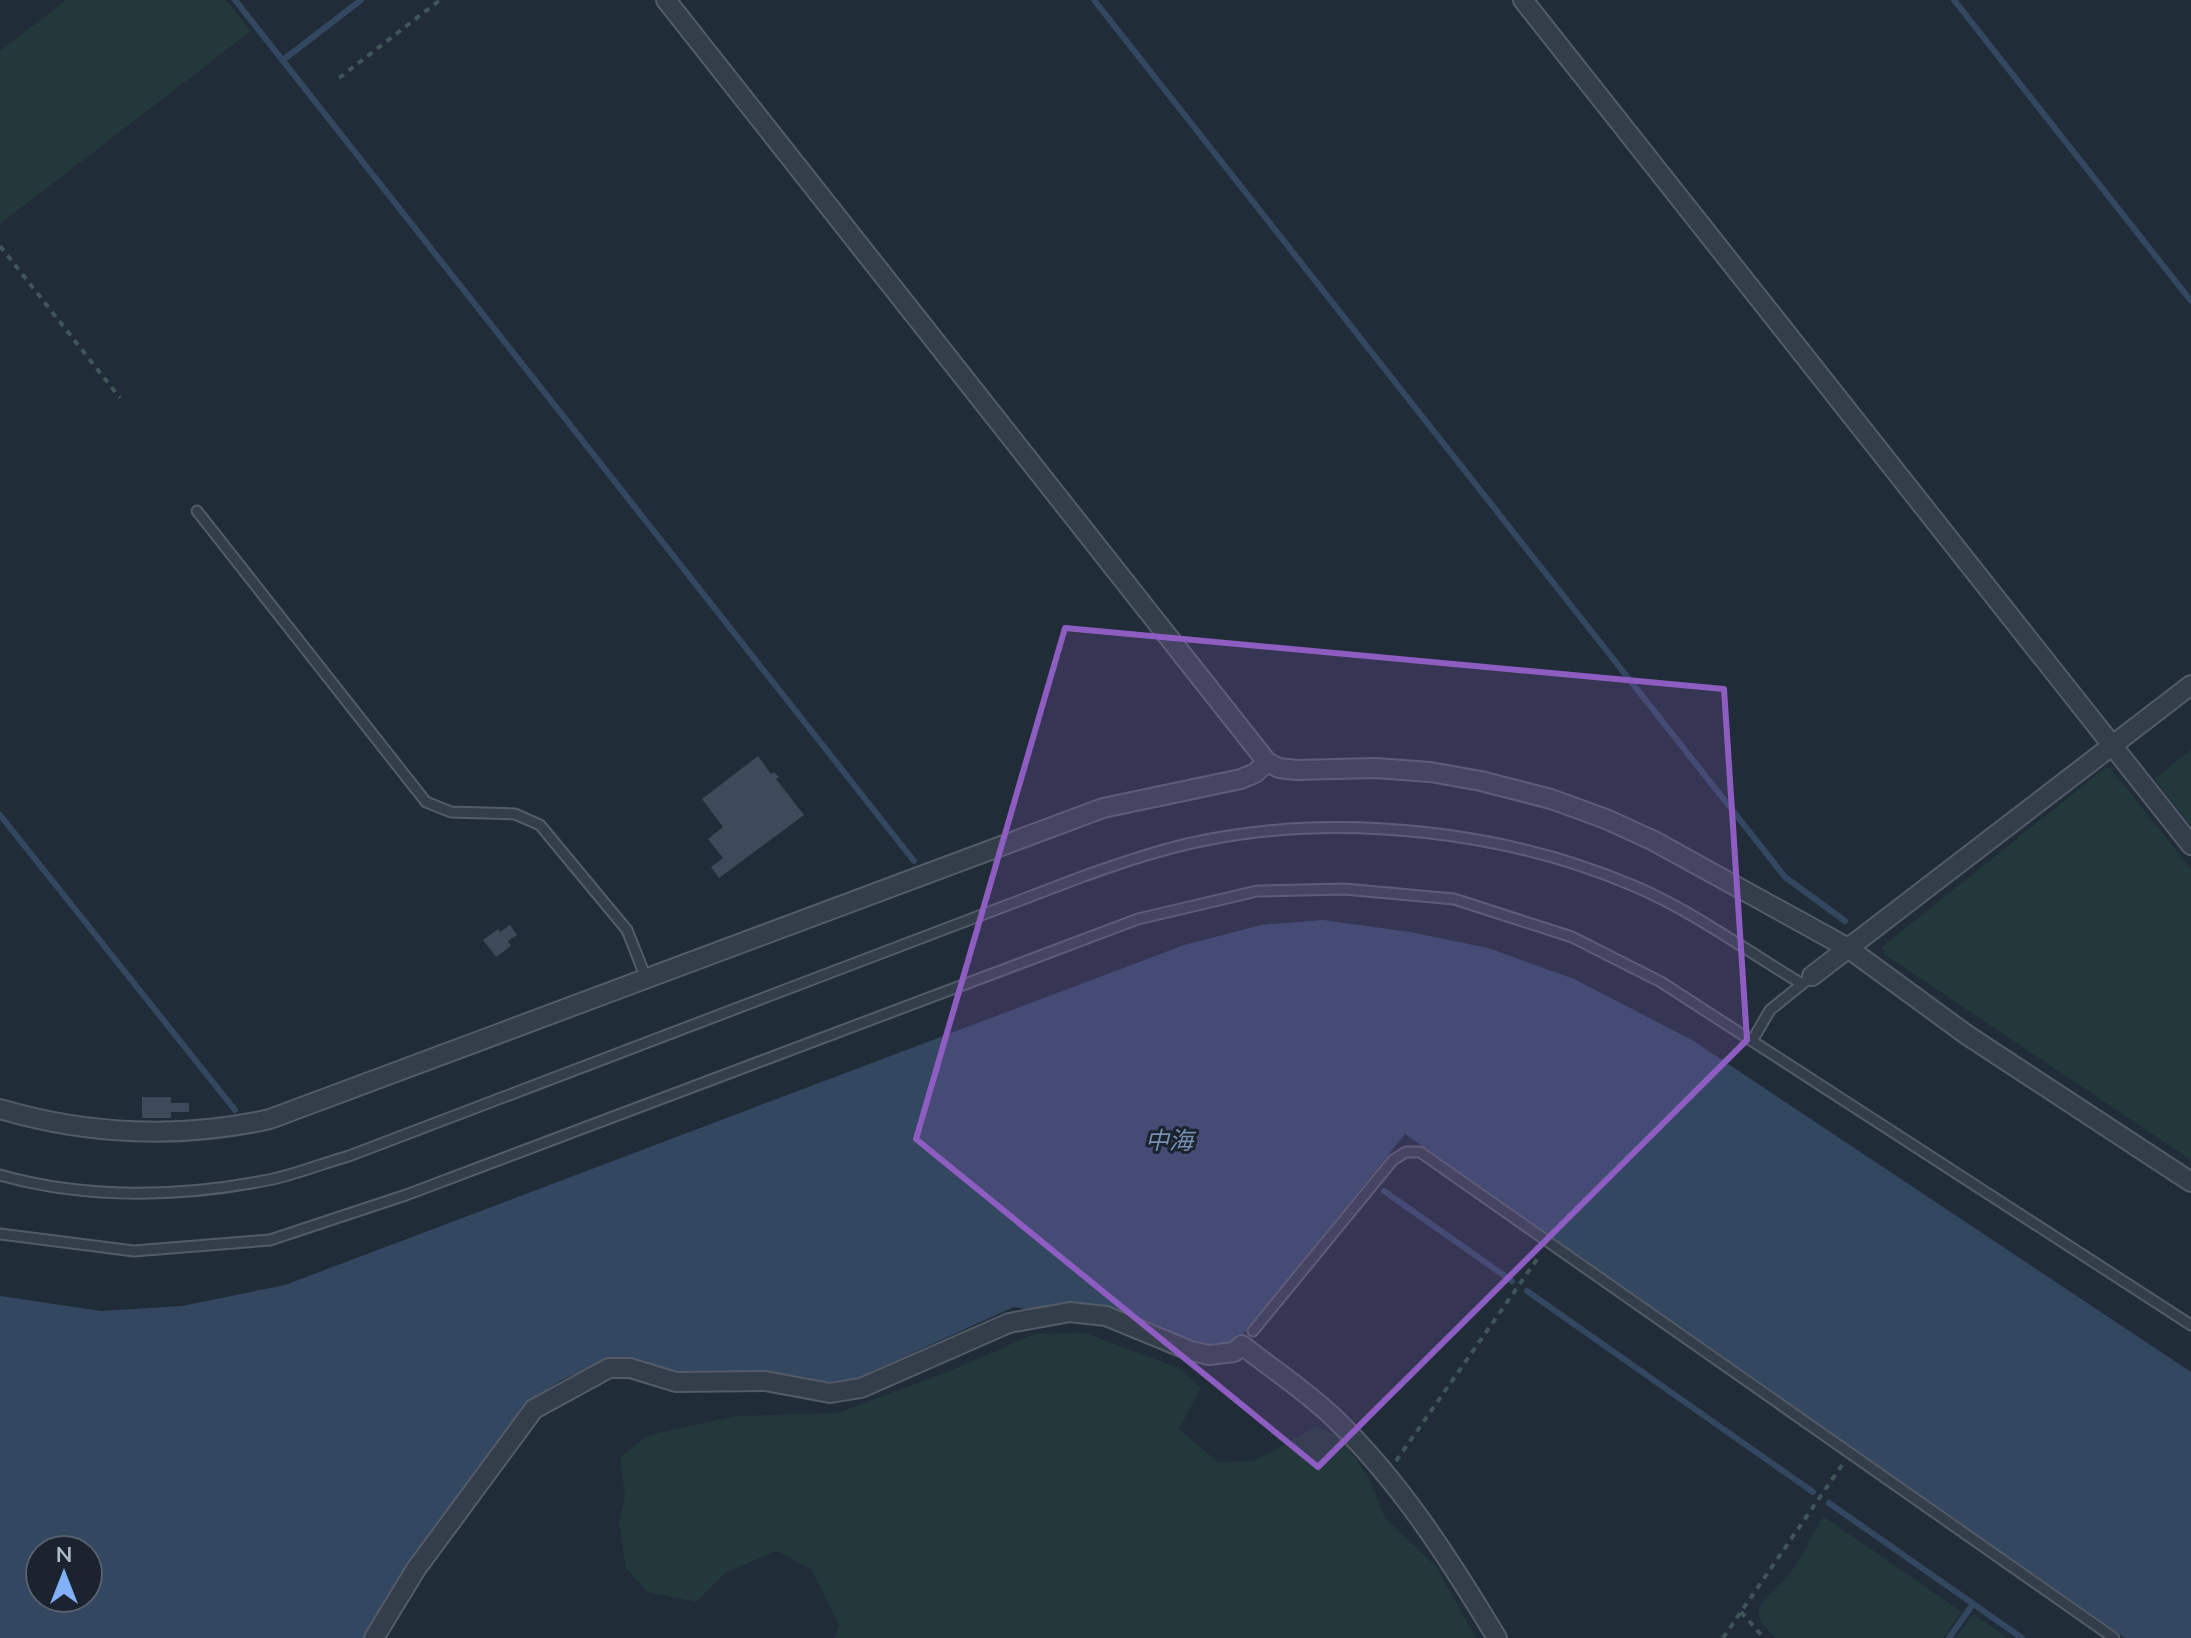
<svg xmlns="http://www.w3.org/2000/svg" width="2191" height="1638" font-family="Mulish,'Noto Sans JP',sans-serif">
<rect width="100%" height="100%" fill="#212c39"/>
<path fill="#23383a" d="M66 0H226L251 31 0 224V51Z
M2191 750V826L2154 779Z
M2105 768H2110L2191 869V1160L1884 954 1882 947Z
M1085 1333 1181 1369 1201 1388 1179 1429 1218 1462 1255 1461 1316 1426 1340 1437 1349 1449 1369 1478 1385 1518 1436 1566 1476 1638H834L839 1625 812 1570 777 1551 726 1572 696 1602 647 1592 626 1568 619 1523 625 1496 620 1457 649 1435 736 1416 838 1413 947 1372 1035 1334Z
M1823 1516 1962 1612 1943 1638H1777C1770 1632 1758 1623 1759 1612 1762 1596 1777 1589 1787 1577 1802 1560 1811 1535 1823 1516Z
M1973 1614 2008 1638H1956Z"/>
<path fill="#344761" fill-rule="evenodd" d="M1323 920 1410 932 1488 948 1574 979 1692 1040 2191 1372V1638H2125L1405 1134 1246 1331 1228 1346H1198L1097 1306H1065L1036 1311 1014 1307 844 1384 764 1373 675 1374 631 1359 609 1357 560 1381 524 1406 489 1459 413 1555 364 1638H0V1296L101 1311 182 1306 285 1285 1184 945 1261 925ZM40 1550H88V1598H40Z"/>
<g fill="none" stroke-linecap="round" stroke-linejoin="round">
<path stroke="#344761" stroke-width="6" d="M235 0 914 861
M1094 0 1785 877 1845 921
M1954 0 2191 301
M283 60 361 0
M0 815 235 1110
M1384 1191 1512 1281
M1527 1291 1813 1492
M1829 1503 2022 1638
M1949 1638 1973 1604"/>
</g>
<path fill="#3d4a59" d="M758 756 771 774 774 772 779 777 776 779 804 815 719 878 711 867 723 858 708 839 723 827 702 799Z
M510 925 517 935 508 941 511 946 496 957 483 940 498 929 500 932Z
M142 1097H171V1103H189V1112H171V1118H142Z"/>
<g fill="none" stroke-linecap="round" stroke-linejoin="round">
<g stroke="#525b67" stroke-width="13">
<path id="lane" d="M197 511 426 802 451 812 515 814 540 825 627 930 646 978
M1752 1041 1770 1010 1806 981
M0 1175C88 1200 185 1197 273 1179 299 1173 324 1163 349 1156L1084 876C1124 862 1164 848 1206 840 1343 813 1506 831 1634 886 1693 911 1747 951 1802 984
M0 1234 134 1251 270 1240 406 1195 1138 919 1257 891 1344 889 1454 899 1572 937 1661 982 2191 1325
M1253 1331 1393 1160 1406 1152H1420L2114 1638"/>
</g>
<g stroke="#525b67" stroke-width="22">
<path id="street" d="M666 0 1267 762 1279 768 1296 770 1375 768 1430 772 1481 781 1551 799 1606 819 1654 841 1848 948 1967 1035 2191 1182
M1523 0 2191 845
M1812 976 2191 685
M0 1109C88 1135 181 1139 270 1119L1103 808 1241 779 1255 773 1267 762
M374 1638 416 1569 534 1409 609 1368H630L676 1382 765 1381 830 1393 861 1388 1009 1323 1070 1312 1106 1316 1191 1351 1209 1355 1234 1352 1242 1345C1272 1369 1306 1391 1333 1417 1400 1481 1450 1560 1497 1638"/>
</g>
<path stroke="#405558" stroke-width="4" stroke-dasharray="6 6" stroke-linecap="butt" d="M339 78 440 0
M0 246 120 398
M1396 1461 1540 1255
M1741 1612 1764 1638
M1723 1638 1842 1465"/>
<use href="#lane" stroke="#343e4a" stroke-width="9"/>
<use href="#street" stroke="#343e4a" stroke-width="18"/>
</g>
<path fill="#8d5dc1" fill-opacity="0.2" stroke="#8d5dc1" stroke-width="6" stroke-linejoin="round" d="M1065 628 1724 689 1747 1040 1318 1467 916 1139Z"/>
<g text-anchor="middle" stroke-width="6" stroke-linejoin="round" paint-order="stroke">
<g font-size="24" font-style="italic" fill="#768faf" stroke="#1a232e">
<text x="1169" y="1149">中海</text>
</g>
</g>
<g transform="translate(64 1574)"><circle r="38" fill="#1a232e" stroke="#565f6b" stroke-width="2"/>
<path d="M0-6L14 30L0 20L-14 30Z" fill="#81b1f9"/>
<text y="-12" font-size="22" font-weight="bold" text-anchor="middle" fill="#afb8c6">N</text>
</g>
</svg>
